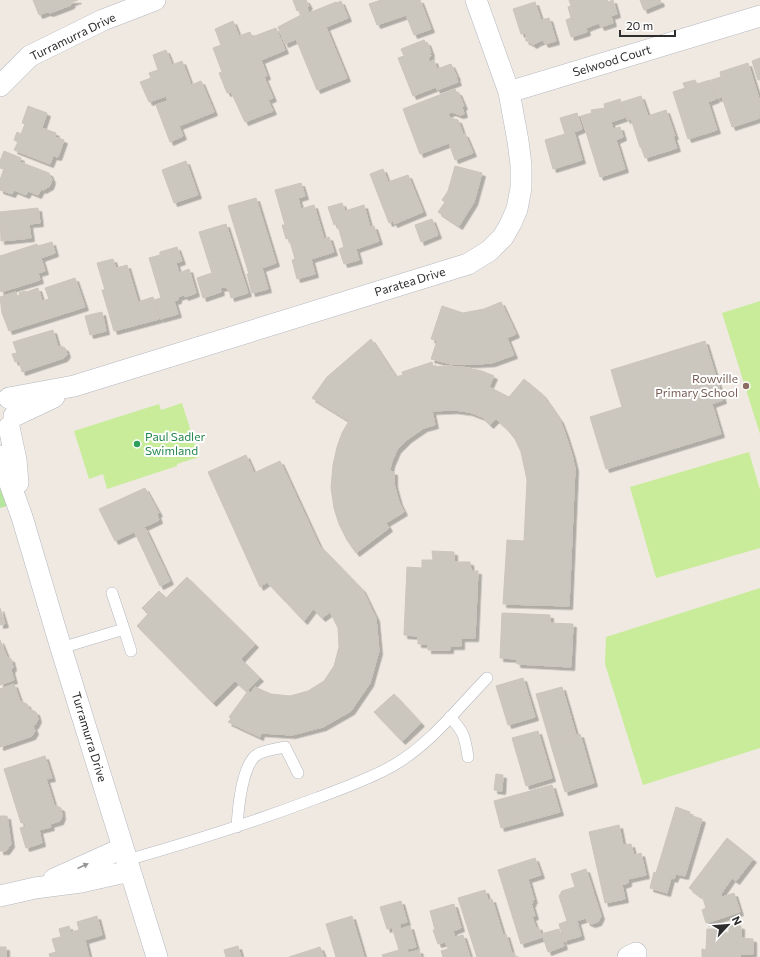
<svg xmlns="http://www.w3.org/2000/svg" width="760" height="957" font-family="Commissioner,sans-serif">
<defs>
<filter id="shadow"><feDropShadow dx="3.5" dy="3.5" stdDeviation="0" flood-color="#0004"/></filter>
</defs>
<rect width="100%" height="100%" fill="#efe9e1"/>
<path fill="#b6e59e" d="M0 459 17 503 0 508Z"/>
<path fill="#c9ec9a" d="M760 301V434L722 313Z
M182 403 199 457 177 464V466L107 489 103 474 89 479 74 431 159 404 161 410Z
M749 452 760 490V548L656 578 630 487Z
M760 588V748L643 785 605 664 606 637Z"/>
<path fill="#cbc7bf" stroke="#cbc5ba" filter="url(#shadow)" d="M33 0H78L72 2 71 5 50 13 47 12 39 15Z
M293 0H306L309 6 307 7 309 13 336 2 337 3 341 1 348 18 326 27 347 78 317 90 296 39 285 44 278 27 301 15 300 10 297 11Z
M381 0H420L431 29 414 35 406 15 377 25 369 4Z
M569 0H607L608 2 613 0 617 14 611 16 613 23 601 27 599 23 586 28 587 32 571 37 566 20 571 18 568 7 571 6Z
M640 0H660L661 3 644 10Z
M535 2 541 20 549 18 556 41 545 44 543 40 536 43 534 45 525 40 527 38 525 33 521 34 513 9Z
M233 21 239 36 250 32 252 37 276 28 285 50 261 60 267 76 264 77 273 98 268 100 273 111 245 122 231 92 227 93 219 73 222 72 213 48 221 45 215 29Z
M424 40 426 43 427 42 431 53H430L431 56 428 58 430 62 434 60 437 69 451 64 457 77H456L458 82 437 90 436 87 413 96 398 58 404 56 401 49Z
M166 50 172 65 182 61 191 85 201 81 214 112 179 126 183 136 170 142 156 105 168 101 166 96 149 102 140 82 151 78 149 73 158 70 153 55Z
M760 58V79L758 80 752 61Z
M748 63 760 102V118L732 127 722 97 717 98 711 80 721 77 720 72Z
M695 80 697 84 710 80 716 99 708 102 717 130 688 139 673 92 685 88 683 83Z
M455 89 456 92H458L464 106 462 107 464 114 460 115 452 112 448 114 450 118 458 120 463 134H465L473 153 455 160 449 143 420 154 403 109Z
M641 96 648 116 666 110 675 136H673L677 148 645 158 641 147H640L631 119 627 120 622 102Z
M620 99 626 117 611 122 613 129 620 127 623 137 616 140 625 169 600 177 581 116 592 113 591 110 605 108 604 104Z
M28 106 47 113 42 128 56 133 55 137 64 140 58 157 53 156 50 164 14 150 18 142 14 140 17 132 21 134 25 124 22 123Z
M577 113 582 129 574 132 582 160 553 169 545 140 565 134 560 118Z
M4 151 21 158 20 162 49 173 52 180 50 186 43 190 41 189 38 195 28 191 26 195 14 190 12 194 0 190V180L4 169 0 168V161Z
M186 161 198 195 174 203 162 170Z
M455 166 482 173 474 202 459 226 438 212 445 202 442 200 448 191Z
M383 169 388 182 408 175 423 212 394 224 393 221 389 223 370 174Z
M301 183 305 196 298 198 301 209 314 205 324 239 329 237 334 252 311 259 315 274 297 279 292 260 295 259 289 238 286 239 282 225H285L275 190Z
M256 198 276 263 262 268 268 289 252 293 247 274H249L228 206Z
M342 203 345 211 364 205 370 227 374 226 379 241 356 249 359 260 344 264 339 249 344 247 337 223 334 225 328 207Z
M38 208 40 223 29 224 31 238 1 241 0 212Z
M432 219 438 235 421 242 415 225Z
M226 224 248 293 231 298 229 290 225 287 220 288 221 292 203 298 197 278 212 273 199 232Z
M52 242 55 253 41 258 45 271 38 273 40 280 1 292 0 288V256L37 244 38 246Z
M177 247 182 261 176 263 179 273 189 269 196 293 185 297 184 295 178 297V300L174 301 178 314 160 319 154 300 161 298 149 258 160 255V252Z
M113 259 116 268 127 265 138 302 153 297 159 319 114 331 102 290H105L97 263Z
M75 278 85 307 9 331 2 313 0 297 16 292 17 296 20 295 19 293 25 291 26 292 38 288 42 301 49 299 45 288Z
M501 302 516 334 507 338 514 355 492 363 477 364H451L431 359 437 341 431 339 442 306 463 313 484 309Z
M102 312 106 331 90 335 85 316Z
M53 330 58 347 61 346 65 348 67 354 64 358 22 372 19 361 15 362 12 354 17 353 13 342Z
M371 339 396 377 403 375 402 372 432 362 433 367 444 366 463 367 482 371 494 376 489 387 509 397 524 379 542 394 560 420 565 433 572 455 575 468 569 606 503 604 507 540 524 541 527 480 521 452 515 439 507 429 496 419 490 425 482 417 469 412 454 410 432 411 435 425 424 428 408 439 397 450 391 464 390 471 394 472V484L399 502 404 512 386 523 389 528 356 553 347 540 339 524 334 508 331 488 333 465 337 447 342 433 349 421 312 398 327 377Z
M705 341 723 400 712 404 721 434 606 469 590 417 622 407 611 370Z
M246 455 254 473 280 461 319 545 362 589 376 618 379 651 370 683 351 711 323 727 292 735 261 733 260 737 228 722 231 719 229 717 248 691 251 693 255 687 271 694 290 696 308 691 324 681 334 666 339 647 338 628 330 612 322 618 313 609 304 621 267 582 260 587 208 472Z
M145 488 159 513 157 514 159 520 115 541 99 509Z
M145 528 170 581 160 586 135 533Z
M432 551 454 552V562H470L471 571H478L475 638H461V646H450V650H428V644H418V636L404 635 407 567 422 568V560H433Z
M187 577 255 644 241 659 260 678 246 691 235 681 213 703 137 626 148 614 142 608 159 591 166 598Z
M0 608 5 624 0 625Z
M502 613 550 615V623L573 624 571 667 517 664V659L500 658Z
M0 640 7 657 11 659 13 667 11 670 14 680 0 685Z
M523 678 535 717 508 725 496 686Z
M14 684 20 701 27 704 29 709 36 712 38 719 35 725 33 726 35 731 32 736 0 747V689Z
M562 687 576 735 550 742 536 694Z
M394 694 421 723 402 741 374 712Z
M538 731 552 778 526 786 512 738Z
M580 734 594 783 565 792 550 742Z
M45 756 52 778 46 779 54 805 61 808 62 816 60 821 50 824 51 827 39 830 42 843 26 848 20 828 26 826 24 822 21 823 4 769Z
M496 774 503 775 502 791 494 790Z
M552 785 560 812 501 828 494 801Z
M676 807 690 812 689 815 702 819 685 876 676 874 674 879 671 878 667 893 650 888 654 872 656 873Z
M0 816H7L11 844 6 851H0Z
M619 825 623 845 631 844 634 855 641 853 646 875 628 879V883L622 885 625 899 605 903 589 832Z
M727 838 753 859 736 881 732 878 721 894 722 897 734 893 740 912 706 923 702 910 706 908 703 898 689 888Z
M535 858 541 875 528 879 534 900 532 901 533 903H531L535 916 532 917 536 928 538 926 541 934 559 929 564 946 548 952 543 937 521 944 498 870Z
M586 869 601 916 598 922 592 924 587 922 586 918 577 921 581 936 564 941 559 924 567 921 559 896 562 891 575 887 571 874Z
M485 890 488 900 492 899 503 935 506 934 512 954 514 953 515 957H477L458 898Z
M401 901 407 922 399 924 401 929 410 926 416 947 407 949 408 953 419 950 421 957H383L382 955 399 950 392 927 387 929 380 907Z
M454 904 461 928 453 931 455 937 463 935 470 957H443L441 951 448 949 445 942 438 944 433 930H435L430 911Z
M97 916 102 935 85 940 89 957H50L49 954 56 952 52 939 61 937 59 929 69 926 71 932 79 930 77 922Z
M352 916 364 957H336L326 924Z
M729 925 741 926V938L753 939V954H740V957H702V949L706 950 707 929H723V933H729Z
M238 946 241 957H226L224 950Z
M0 947H6V957H0Z
M320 947 324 957H289Z"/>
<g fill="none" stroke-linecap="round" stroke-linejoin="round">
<g stroke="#b4b7c1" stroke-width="12">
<path id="service" d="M124 629 131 651
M61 648 124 629 112 593
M450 717C464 732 465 737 468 757
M237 827C238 810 242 763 258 754 266 750 276 749 285 747L298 773
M127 860C191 842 254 822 317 798 343 788 370 779 394 765 430 744 458 708 487 678"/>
</g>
<g stroke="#b4b7c1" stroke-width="22">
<path id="minor" d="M0 86 30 56 103 20 155 0
M509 92 760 16
M9 398 74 386 468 264 489 251 503 237 511 223 517 209 521 188V165L518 141 509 92 476 0
M14 416 54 397
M9 427 16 460 18 483
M0 456 22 517 61 648 157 957
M54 879 123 848
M0 896 35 888 81 882 130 871
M628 957 636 953"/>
</g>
<use href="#service" stroke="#fff" stroke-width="11"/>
<use href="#minor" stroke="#fff" stroke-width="21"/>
</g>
<defs><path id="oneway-solid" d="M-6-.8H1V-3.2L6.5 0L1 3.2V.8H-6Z"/></defs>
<use fill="#969696" href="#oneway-solid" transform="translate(83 866) rotate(-24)"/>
<circle fill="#8d6e63" stroke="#fff" stroke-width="1.5" cx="746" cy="386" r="4"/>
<circle fill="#2e9e5b" stroke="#fff" stroke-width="1.5" cx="137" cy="444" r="4"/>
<g text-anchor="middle" stroke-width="4" stroke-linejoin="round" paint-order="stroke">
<g font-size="12" fill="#2e2e2e" stroke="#fff">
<text transform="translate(73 37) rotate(-26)" y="4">Turramurra Drive</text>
<text transform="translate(612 61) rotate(-17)" y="4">Selwood Court</text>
<text transform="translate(410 282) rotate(-17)" y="4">Paratea Drive</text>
<text transform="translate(89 737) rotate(73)" y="4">Turramurra Drive</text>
</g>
<g font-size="12" fill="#785e54" stroke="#fff" text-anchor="end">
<text x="738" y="383">Rowville<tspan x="738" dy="14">Primary School</tspan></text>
</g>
<g font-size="12" fill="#27864d" stroke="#fff" text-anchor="start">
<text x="145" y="441">Paul Sadler<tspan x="145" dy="14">Swimland</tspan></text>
</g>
</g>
<g transform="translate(728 925) rotate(64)" stroke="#ffffff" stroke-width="3" paint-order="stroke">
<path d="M0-3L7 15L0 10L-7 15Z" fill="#2e2e2e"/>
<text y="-6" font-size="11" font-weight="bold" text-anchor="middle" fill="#2e2e2e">N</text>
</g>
<path d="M620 30v6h55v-6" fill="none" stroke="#2e2e2e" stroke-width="2"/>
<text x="626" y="30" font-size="12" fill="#2e2e2e" stroke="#ffffff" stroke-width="3" paint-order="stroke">20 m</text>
</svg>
